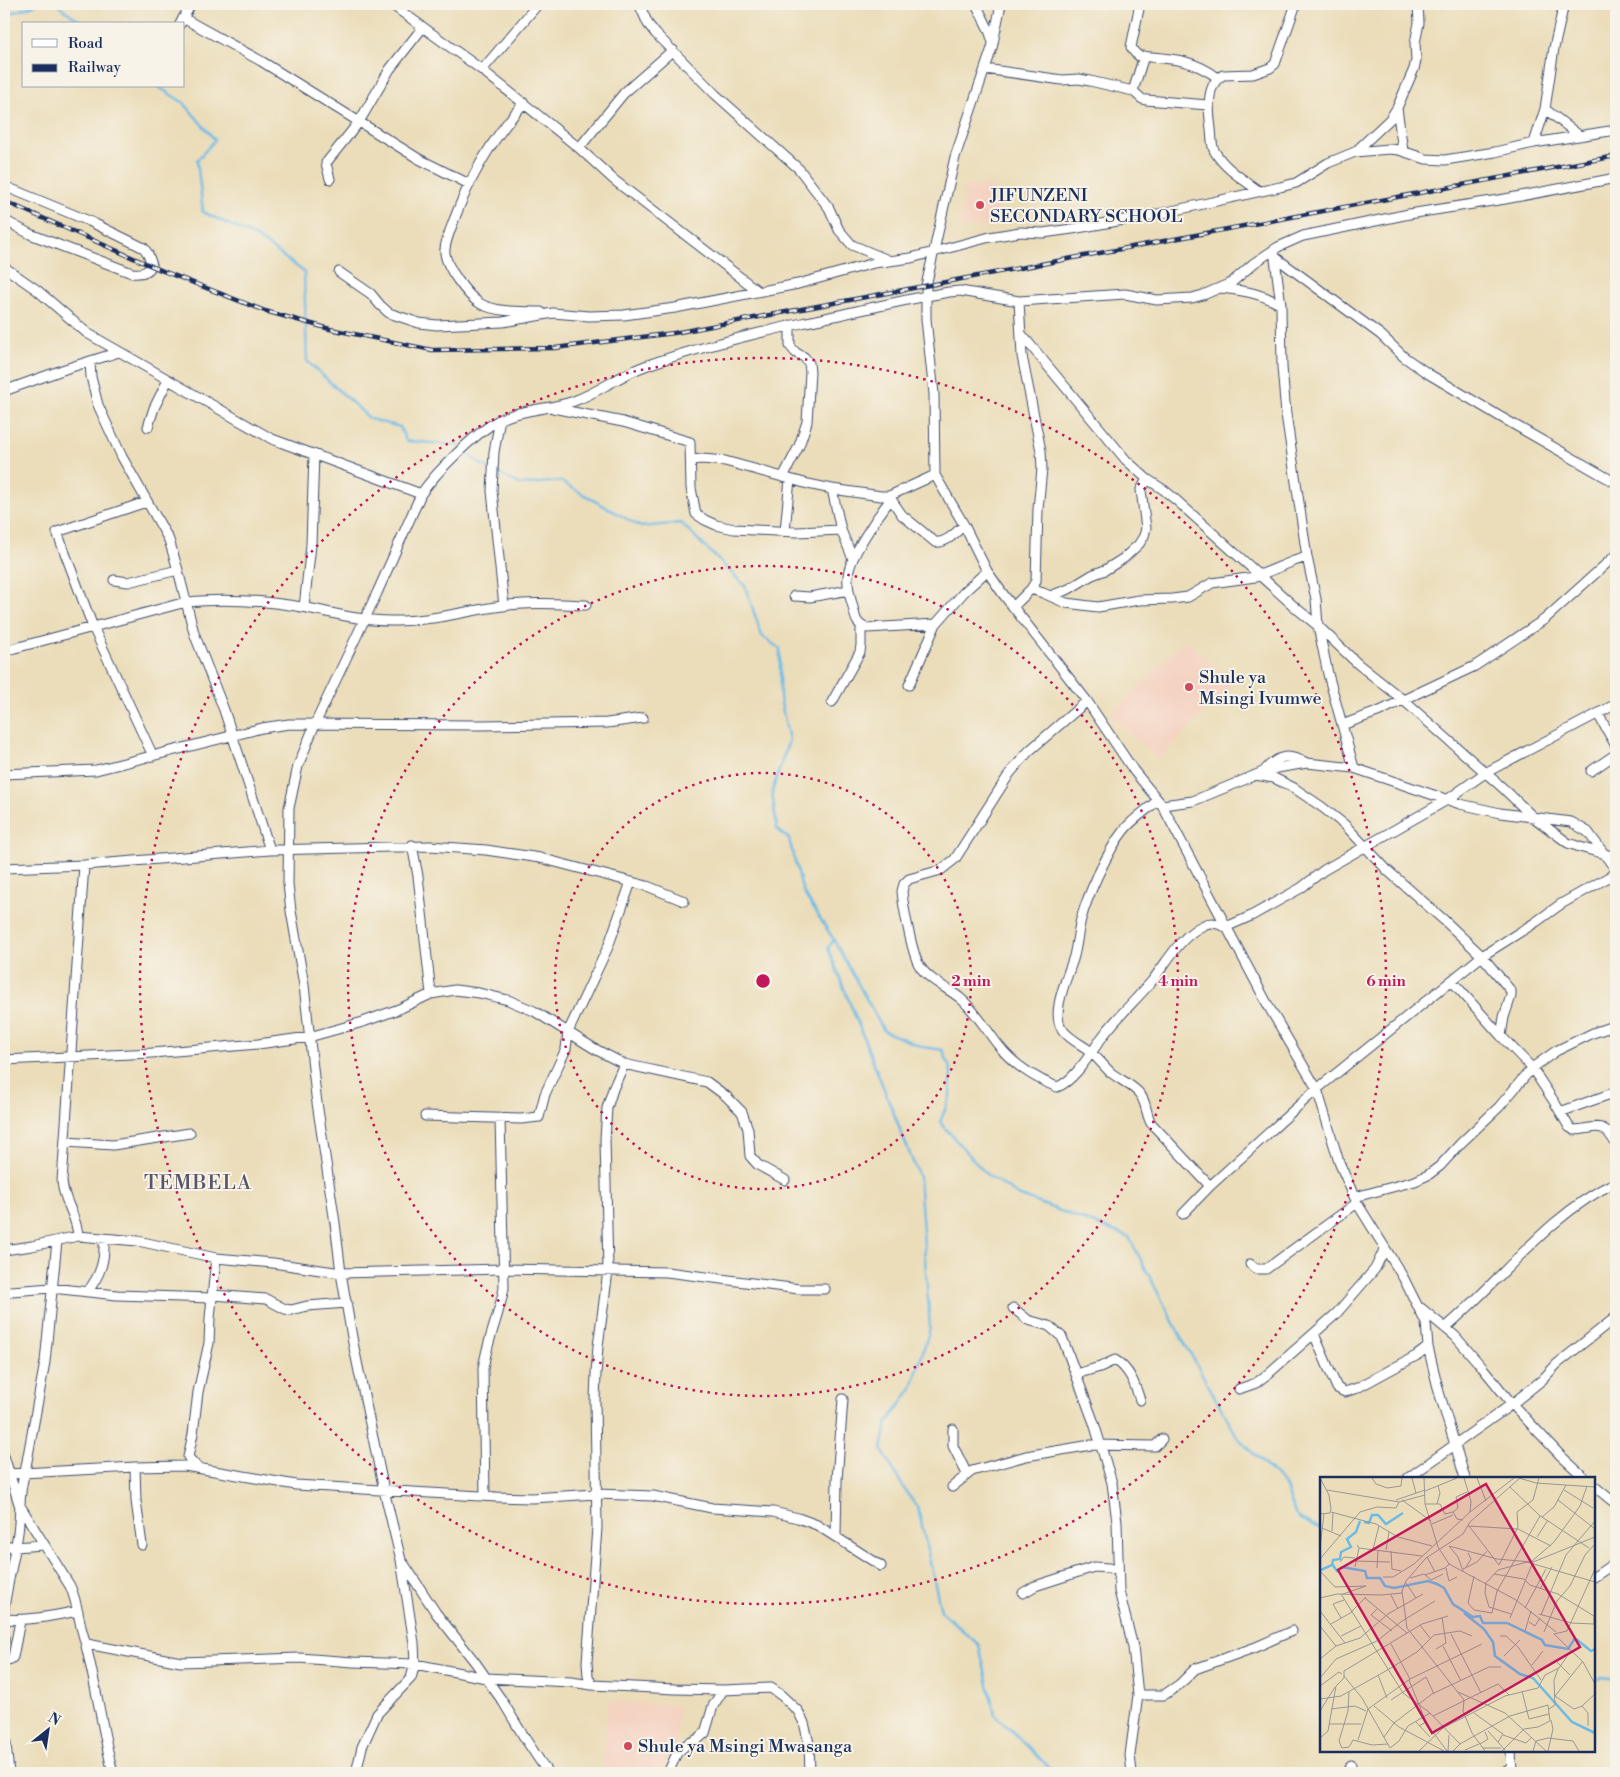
<svg xmlns="http://www.w3.org/2000/svg" width="1620" height="1777" font-family="'Libre Bodoni',serif">
<rect width="100%" height="100%" fill="#f7f3e8"/>
<filter id="ink" filterUnits="userSpaceOnUse"><feTurbulence type="fractalNoise" baseFrequency=".02" numOctaves="2"/><feDisplacementMap in="SourceGraphic" scale="10" xChannelSelector="R" yChannelSelector="G"/><feConvolveMatrix kernelMatrix="1 2 1 2 8 2 1 2 1" color-interpolation-filters="sRGB"/></filter>
<filter id="wash" filterUnits="userSpaceOnUse"><feTurbulence type="fractalNoise" baseFrequency=".0096" numOctaves="4" result="noise"/><feDisplacementMap in="SourceGraphic" scale="20" xChannelSelector="R" yChannelSelector="G"/><feGaussianBlur stdDeviation="1.12" result="paint"/><feColorMatrix in="noise" values="0 0 0 0 0 0 0 0 0 0 0 0 0 0 0 0 0 1.4 0 .05"/><feComposite in="paint" operator="in"/></filter>
<g filter="url(#wash)">
<rect width="100%" height="100%" fill="#ebddb9"/>
<path fill="#f5d3c2" d="M965 186H993L1002 224 959 228Z
M1185 639 1232 684 1158 760 1111 715Z
M608 1701 679 1706 674 1773H603Z"/>
<g fill="none" stroke-linecap="round" stroke-linejoin="round">
<path stroke="#6cbae6" stroke-width="2.5" d="M56 4 84 24
M4 16 37 4
M157 86 184 103 215 140 197 160 203 212 258 238 304 272 307 361 370 419 400 427 406 441 458 445 460 447
M464 451 480 464 490 469
M495 472 521 485 560 481 641 527 681 523 745 586 762 636 780 649V698L789 740 772 792 777 829 789 839 803 892 834 940 884 1031 923 1047 943 1050 951 1071 950 1097 940 1122 986 1174 1018 1195 1129 1237 1180 1335 1238 1438 1285 1485 1295 1513 1300 1519 1321 1529
M834 940 828 948 919 1177 930 1328 912 1388 887 1423 882 1450 906 1492 918 1508 941 1611 979 1645 995 1715 1055 1773
M1594 1682 1601 1678 1612 1679 1616 1685"/>
</g>
</g>
<g filter="url(#ink)">
<g fill="none" stroke-linecap="round" stroke-linejoin="round">
<g stroke="#3a496c" stroke-width="11">
<path id="minor" d="M391 4 482 70 579 148 614 180 758 291
M639 4 648 24 656 34 715 94 799 169 829 208 839 230 852 245 888 260
M976 4 989 30 993 42
M1001 4 992 48 955 157 926 286V319L934 394 935 475 964 525 987 571 1003 594 1087 701 1134 771 1162 805 1270 1009 1317 1089 1339 1162 1357 1203 1403 1277 1426 1323 1428 1347 1439 1392 1465 1478
M1140 4 1131 47 1135 53 1139 56C1170 59 1192 58 1218 78
M183 18 261 61 419 159 469 184
M180 24 191 4
M985 69 1062 80 1079 79 1090 81 1133 91 1142 99 1146 100 1208 105
M482 70 538 4
M1133 91 1144 56
M524 103C493 137 470 177 454 220 451 229 446 239 445 249 443 264 468 297 481 304 498 313 523 311 541 312
M1397 108 1403 151
M1545 109 1580 136
M1534 143 1545 109 1554 48 1564 4
M579 148 624 93 673 50
M1355 152 1390 119 1397 108 1414 69 1416 60 1415 43 1419 23 1418 4
M330 179 326 163 359 122 390 69 423 27
M4 186 89 221 144 248 148 254 152 265C148 273 141 274 132 273L30 234 4 220
M1259 191C1244 180 1225 169 1215 152 1211 146 1212 137 1211 129 1209 113 1205 84 1223 75L1253 74 1270 68 1275 64 1296 4
M1274 251 1281 305 1282 367 1286 414 1307 557 1316 599 1318 626 1328 674 1354 768
M1275 257 1381 335 1404 357 1427 373 1499 416 1616 483
M4 267 37 290 87 333 240 421 272 439 421 494
M339 272 371 294 380 305 389 313 419 323 437 325 503 322 553 313 589 316 624 315 675 308 798 284 874 263 911 258 990 237 1020 232 1043 233 1072 229 1158 214 1280 187 1296 183 1328 163 1355 152 1389 149 1399 150 1426 159 1445 160 1495 152 1534 143 1616 130
M1221 288C1245 291 1261 293 1281 305
M1022 335 1126 460 1147 479 1164 490 1176 500 1296 608 1318 626 1358 664 1402 699 1504 789 1533 817 1568 843 1583 848 1616 857
M90 362 91 377 98 405 122 457 169 540 178 570 194 633 224 710 270 850
M4 391 65 369 119 352
M553 408 623 422 690 442 691 488 696 514 705 520 716 525 734 529 797 532 841 530
M500 419 494 452 492 491 504 606
M148 427 154 408 168 380
M691 460 702 459 725 461 808 484 832 489 881 496H889L935 475
M783 477 799 446 807 422 810 372 809 363 804 357 796 353 790 346V325
M832 489 841 530 853 559
M889 496 902 515 935 542C946 544 956 532 964 525
M891 499C879 514 848 558 848 577 847 587 850 597 853 607 855 617 856 625 867 628L936 624
M146 502 57 532 93 627 153 756
M785 531 790 479
M114 580 128 582 178 570
M1031 589 1043 593 1066 603 1098 607 1139 600 1172 599 1188 597 1212 583 1255 577 1294 561 1307 557
M794 596 810 597 849 590
M1050 596 1069 589 1092 575 1105 570 1124 558 1139 544 1144 536 1146 528 1141 490 1147 479
M304 607 311 545 314 454
M1013 607 1031 589 1036 581 1038 509 1042 469 1041 451 1022 356 1019 301
M4 651 186 602C225 598 268 601 307 608 334 613 362 621 390 621 428 622 465 611 502 606 530 602 558 604 586 605
M909 685 936 624 964 592 987 571
M1087 701 1029 751 1010 773 955 859 941 870 909 879 904 884 902 891C903 906 912 953 919 965 928 980 948 988 960 998 976 1011 986 1030 999 1046 1014 1065 1034 1078 1057 1087 1074 1082 1092 1051 1103 1036 1118 1016 1136 1000 1152 981 1167 962 1181 935 1204 925 1212 921 1218 924 1226 927L1251 916 1301 888 1324 870 1447 800 1485 773 1616 704
M832 702 860 652 861 645V626
M1598 714 1616 746
M1342 725 1380 711 1475 666 1545 619 1616 555
M1265 770C1279 754 1289 754 1307 763
M1591 771 1616 754
M4 774 96 770 262 728 289 724 481 725 607 723 643 718
M1255 775 1274 778 1294 788 1322 807 1345 825 1387 870 1445 921 1482 956 1511 991V996L1504 1017 1501 1036 1532 1068 1555 1103 1569 1127 1574 1130C1597 1129 1602 1119 1616 1144
M1158 800C1147 810 1133 819 1124 830 1108 850 1088 894 1081 919 1078 931 1077 944 1074 956 1069 974 1050 1012 1062 1029 1067 1037 1078 1043 1086 1048 1095 1055 1102 1064 1110 1072 1119 1079 1130 1084 1138 1092 1147 1101 1145 1112 1151 1123L1210 1186
M1162 805 1193 801 1263 772 1277 768 1307 763 1354 768 1460 804 1500 813 1571 822 1588 832 1616 870
M412 845 418 876 431 994
M4 868 84 865 270 850 430 846 486 850 540 858 647 886 684 901
M1452 981 1501 1036
M4 1060 152 1053 258 1044 309 1037 363 1022 399 1009 431 994 455 990 479 993 508 1000 534 1011 595 1049 624 1064 707 1082 726 1096 742 1112 748 1129 750 1156 758 1165 785 1180
M1560 1112 1616 1092
M425 1116 521 1119 539 1117 545 1094 566 1049 568 1032 608 947 631 882
M65 1142 113 1145 190 1133
M1355 1197 1415 1181 1428 1175 1440 1166 1461 1143 1499 1107 1532 1068 1556 1051 1593 1033 1616 1025
M1183 1214 1210 1186 1317 1089 1482 956 1536 922 1561 904 1616 873
M78 1236C77 1215 63 1201 62 1181L84 865
M4 1250 32 1246 78 1236 138 1241 216 1258 273 1263 341 1273 504 1269 667 1272 799 1289H825
M1250 1264 1256 1269H1266L1357 1203
M87 1292C101 1275 105 1260 104 1239
M4 1295 11 1291 52 1288 117 1295 212 1298
M213 1295 266 1299 285 1309 291 1310 307 1306 347 1303
M1013 1308 1028 1320 1049 1326 1062 1337 1094 1423 1112 1483 1117 1522 1119 1591 1133 1647 1138 1695 1130 1755 1132 1773
M1421 1308 1455 1336 1482 1367 1512 1404 1561 1456 1585 1478
M1445 1328C1502 1280 1547 1215 1616 1182
M1314 1334 1337 1388 1345 1392 1357 1388 1416 1356 1428 1347
M1076 1374 1100 1367 1115 1360C1130 1369 1135 1385 1140 1400
M1239 1389 1256 1383 1269 1373 1336 1314 1375 1269 1385 1248
M953 1429V1446L967 1474
M4 1456 19 1504 70 1586C76 1599 78 1613 81 1627 95 1675 101 1725 113 1773
M135 1467 136 1501 142 1545
M198 1468 188 1457 193 1434 198 1392 209 1343 210 1318 216 1258
M4 1474 135 1467 185 1466 296 1485 497 1497 532 1498 596 1494 653 1496 712 1508 773 1512 798 1518 817 1525 881 1566
M1408 1478 1512 1404 1542 1380 1557 1364 1616 1317
M1594 1486 1616 1504
M952 1487 972 1471 1026 1456 1091 1445 1155 1446 1162 1439
M485 1496 483 1369C487 1341 499 1316 504 1288L500 1118
M836 1536 837 1480 843 1399
M4 1545 15 1547 43 1545
M404 1564 436 1613 475 1662 503 1702 524 1737 548 1773
M1594 1577 1616 1562
M1023 1593 1035 1586 1094 1567 1109 1568 1118 1571
M4 1609C7 1584 14 1559 18 1533 21 1512 18 1493 25 1472L45 1362 57 1241
M4 1619C29 1621 53 1616 78 1611
M4 1634V1642
M87 1644 181 1662 299 1658 353 1662 415 1664 486 1678 571 1682 592 1685 675 1689 723 1690 771 1688 782 1696 798 1711 804 1723 809 1743 810 1773
M4 1661 11 1659 13 1657 20 1621
M592 1685 588 1676 587 1662 597 1528 595 1400 596 1374 598 1346 608 1271 605 1139 607 1108 613 1089 624 1064
M1138 1695H1164L1180 1684 1195 1669 1256 1647 1292 1631
M4 1725 9 1773
M1511 1751 1512 1773
M356 1773 362 1747 377 1714 411 1678 415 1664 414 1643 401 1560 384 1490 353 1343 341 1273 335 1223 316 1096 304 985 291 911 288 884 289 808 298 766 315 724 377 593 421 494C436 472 477 431 501 419 524 408 550 410 574 401 599 392 620 375 645 366 696 348 749 335 802 323 851 313 900 300 949 292L960 291 1019 301 1125 294 1157 300 1192 298 1203 295 1231 283 1254 263 1278 247 1303 236 1409 214 1505 199 1616 178
M668 1773 677 1753 687 1744 698 1739 705 1733 713 1706 723 1690
M1348 1773 1351 1765
M1503 1773 1512 1768"/>
</g>
<use href="#minor" stroke="#fff" stroke-width="9"/>
<g stroke="#1b2f5e" stroke-width="4.5">
<path id="rail" d="M4 201 163 271 265 311 330 329 432 350 555 348 674 333 1616 156"/>
</g>
<use href="#rail" stroke="#f7f3e8" stroke-width="2.5" stroke-dasharray="8" stroke-linecap="butt"/>
</g>
</g>
<g fill="none" stroke="#c2185b" stroke-width="2.5" stroke-dasharray="2.5 5">
<circle cx="763" cy="981" r="208"/>
<circle cx="763" cy="981" r="415"/>
<circle cx="763" cy="981" r="623"/>
</g>
<g fill="#d1495b" stroke="#f7f3e8" stroke-width="2">
<circle cx="980" cy="205" r="5"/>
<circle cx="1189" cy="687" r="5"/>
<circle cx="628" cy="1746" r="5"/>
</g>
<g text-anchor="middle" stroke-width="4" stroke-linejoin="round" paint-order="stroke">
<g font-size="18" fill="#1b2f5e" stroke="#f7f3e8" text-anchor="start">
<text x="990" y="201">JIFUNZENI<tspan x="990" dy="21">SECONDARY SCHOOL</tspan></text>
<text x="1199" y="683">Shule ya<tspan x="1199" dy="21">Msingi Ivumwe</tspan></text>
<text x="638" y="1752">Shule ya Msingi Mwasanga</text>
</g>
<g font-size="20" letter-spacing="1" fill="#5b5468" stroke="#f7f3e8">
<text x="198" y="1189">TEMBELA</text>
</g>
</g>
<g transform="translate(1320 1477)">
<rect width="275" height="275" fill="#ebddb9"/>
<path fill="none" stroke="#6cbae6" stroke-width="2.5" d="M44 45 49 46 52 38H58L66 47 83 36M12 87 17 94 22 90 45 94 47 101H60L65 109 74 111 108 104 117 107 124 111 133 127 153 140 160 139 163 146H187L222 163 225 168 248 172 255 161 271 174 275 172M1 93 12 88 13 83 20 82 21 75 31 70 27 62 36 55 40 44M144 136 164 152 173 165 175 179 200 197 213 201 252 245 275 256"/>
<path fill="none" stroke="#989795" stroke-width="1" d="M0 1 9 18 11 32 10 36 0 37M52 1 56 7 67 11 81 9 82 1M92 1 96 16M104 1 105 27 118 70 129 87 196 123 236 155M144 1 151 24 150 35M157 1 166 24M199 1 216 6 275 10M190 10 219 38 269 71M7 13 79 25 105 18M244 13 273 31M105 14 137 1M76 23 105 13M82 23 111 44M238 23 275 52M105 27H120L125 37 133 35M117 27 120 16 118 9M11 35 56 47 78 60 112 69M222 40 234 30 246 8M143 43 137 42 133 35 138 31 136 20 147 15M112 47 133 38M148 49 198 52 231 69M149 49 179 88M2 51 21 59M12 54 13 35M217 60 228 43M37 68 39 71 102 79M129 69 177 82 211 85 234 65 260 29 267 9M129 69 138 80 143 94M0 70 4 37M53 72 59 49M66 73 69 55M71 74 72 92 81 94M107 80 115 95M0 82 40 35 57 30 76 31 79 25M35 84 70 85M20 85 24 80 35 81M179 88 198 50 197 35 213 23 219 1M35 90 39 71M146 90 151 82 148 76M57 91 58 73M126 91 129 104 137 100M143 92 157 85 167 74M275 92 247 154 234 157 263 185 275 207M0 94 15 110 46 109M174 97 204 102 210 108 238 117 274 139V147L251 146 219 137M105 98 125 91 129 87M154 99 148 126 154 133 172 136 177 114 220 39M63 100H73L94 87 150 35 194 1M90 101 104 97 111 103 123 97M166 105 165 116 169 130 191 137M167 105 178 93 207 85 275 105M86 106 96 121M220 112 232 90M21 117 83 216 109 235 140 267M23 117 46 109M71 118 78 132M0 121 17 117 62 118 82 116M45 121 87 156M58 131 51 138 72 154M205 131 226 92M0 134 25 166M31 135 46 120M221 138 246 78 275 44M21 141 13 127 24 123M190 141 213 85 275 60M209 145 215 149 220 141M11 147 32 135M100 148 110 161M0 149 16 169M205 154 211 134M224 155 237 124 250 109 265 78 275 67M131 157 161 216M21 159 41 149M180 159H186L198 170 221 203M71 167 90 202M123 169 141 204M116 172 126 166 122 140M184 179 200 163M0 182 16 169 40 161 68 137 103 117M235 183 250 198M212 188 223 174M58 198 67 221M24 199 42 221 70 271 79 264 88 249 110 236M106 200 114 217M0 201 16 182 57 164 82 144 115 124M89 203 106 245 99 249M0 209 19 195 22 197M202 214 209 242 229 237M29 215 28 234 19 264 22 271 29 270 33 263 52 268 68 267M138 215 185 236 226 274M0 222 21 219 64 195 97 175 114 158 140 154 152 159M71 223 106 200M54 229 79 250 124 274M262 229 254 232 235 219 263 184M11 232 35 229 46 234M229 232 235 228 234 203 238 192M0 234 15 210M154 236 183 257 178 265M113 239 178 207 189 218M96 245 110 260M74 246 112 217 169 190H181M106 246 127 274M9 247H41M268 249V236L262 229 275 217M168 254 185 273M183 258 206 266 211 261M64 260 74 246M0 261 8 254 16 209 24 201V194L102 147 128 139M38 263 48 232 90 202 162 167M160 267 168 262 165 255M163 271H181M145 273 159 267M99 274 123 251 185 219 218 211 225 198 239 191 250 175M128 274 129 258M133 274 140 267 190 239 228 228 230 244 218 250 204 252 182 274M165 274 152 256 143 234 144 223 87 151 82 114 86 104 106 81 143 57 150 45 200 1M213 274 216 264 228 261 253 264 259 274M228 274 233 252 231 243"/>
<path fill="#c2185b" fill-opacity="0.15" stroke="#c2185b" stroke-width="2.5" d="M166 7 260 170 112 256 18 93Z"/>
<rect width="275" height="275" fill="none" stroke="#1b2f5e" stroke-width="2.5"/>
</g>
<circle cx="763" cy="981" r="8" fill="#c2185b" stroke="#f7f3e8" stroke-width="2.5"/>
<g font-size="15" text-anchor="middle" font-weight="bold" fill="#c2185b" stroke="#f7f3e8" stroke-width="4" stroke-linejoin="round" paint-order="stroke">
<text x="971" y="986">2 min</text>
<text x="1178" y="986">4 min</text>
<text x="1386" y="986">6 min</text>
</g>
<rect width="1620" height="1777" fill="none" stroke="#f7f3e8" stroke-width="20"/>
<rect x="22" y="22" width="162" height="65" fill="#f7f3e8" stroke="#9fa5b1"/>
<rect x="32" y="39" width="25" height="8" fill="#ffffff" stroke="#9fa5b1"/>
<text x="68" y="48" font-size="15" fill="#1b2f5e">Road</text>
<rect x="32" y="64" width="25" height="8" fill="#1b2f5e" stroke="#9fa5b1"/>
<text x="68" y="72" font-size="15" fill="#1b2f5e">Railway</text>
<g transform="translate(48 1730) rotate(30)" stroke="#f7f3e8" stroke-width="4" paint-order="stroke">
<path d="M0-4L9 19L0 12L-9 19Z" fill="#1b2f5e"/>
<text y="-8" font-size="14" font-weight="bold" text-anchor="middle" fill="#1b2f5e">N</text>
</g>
</svg>
